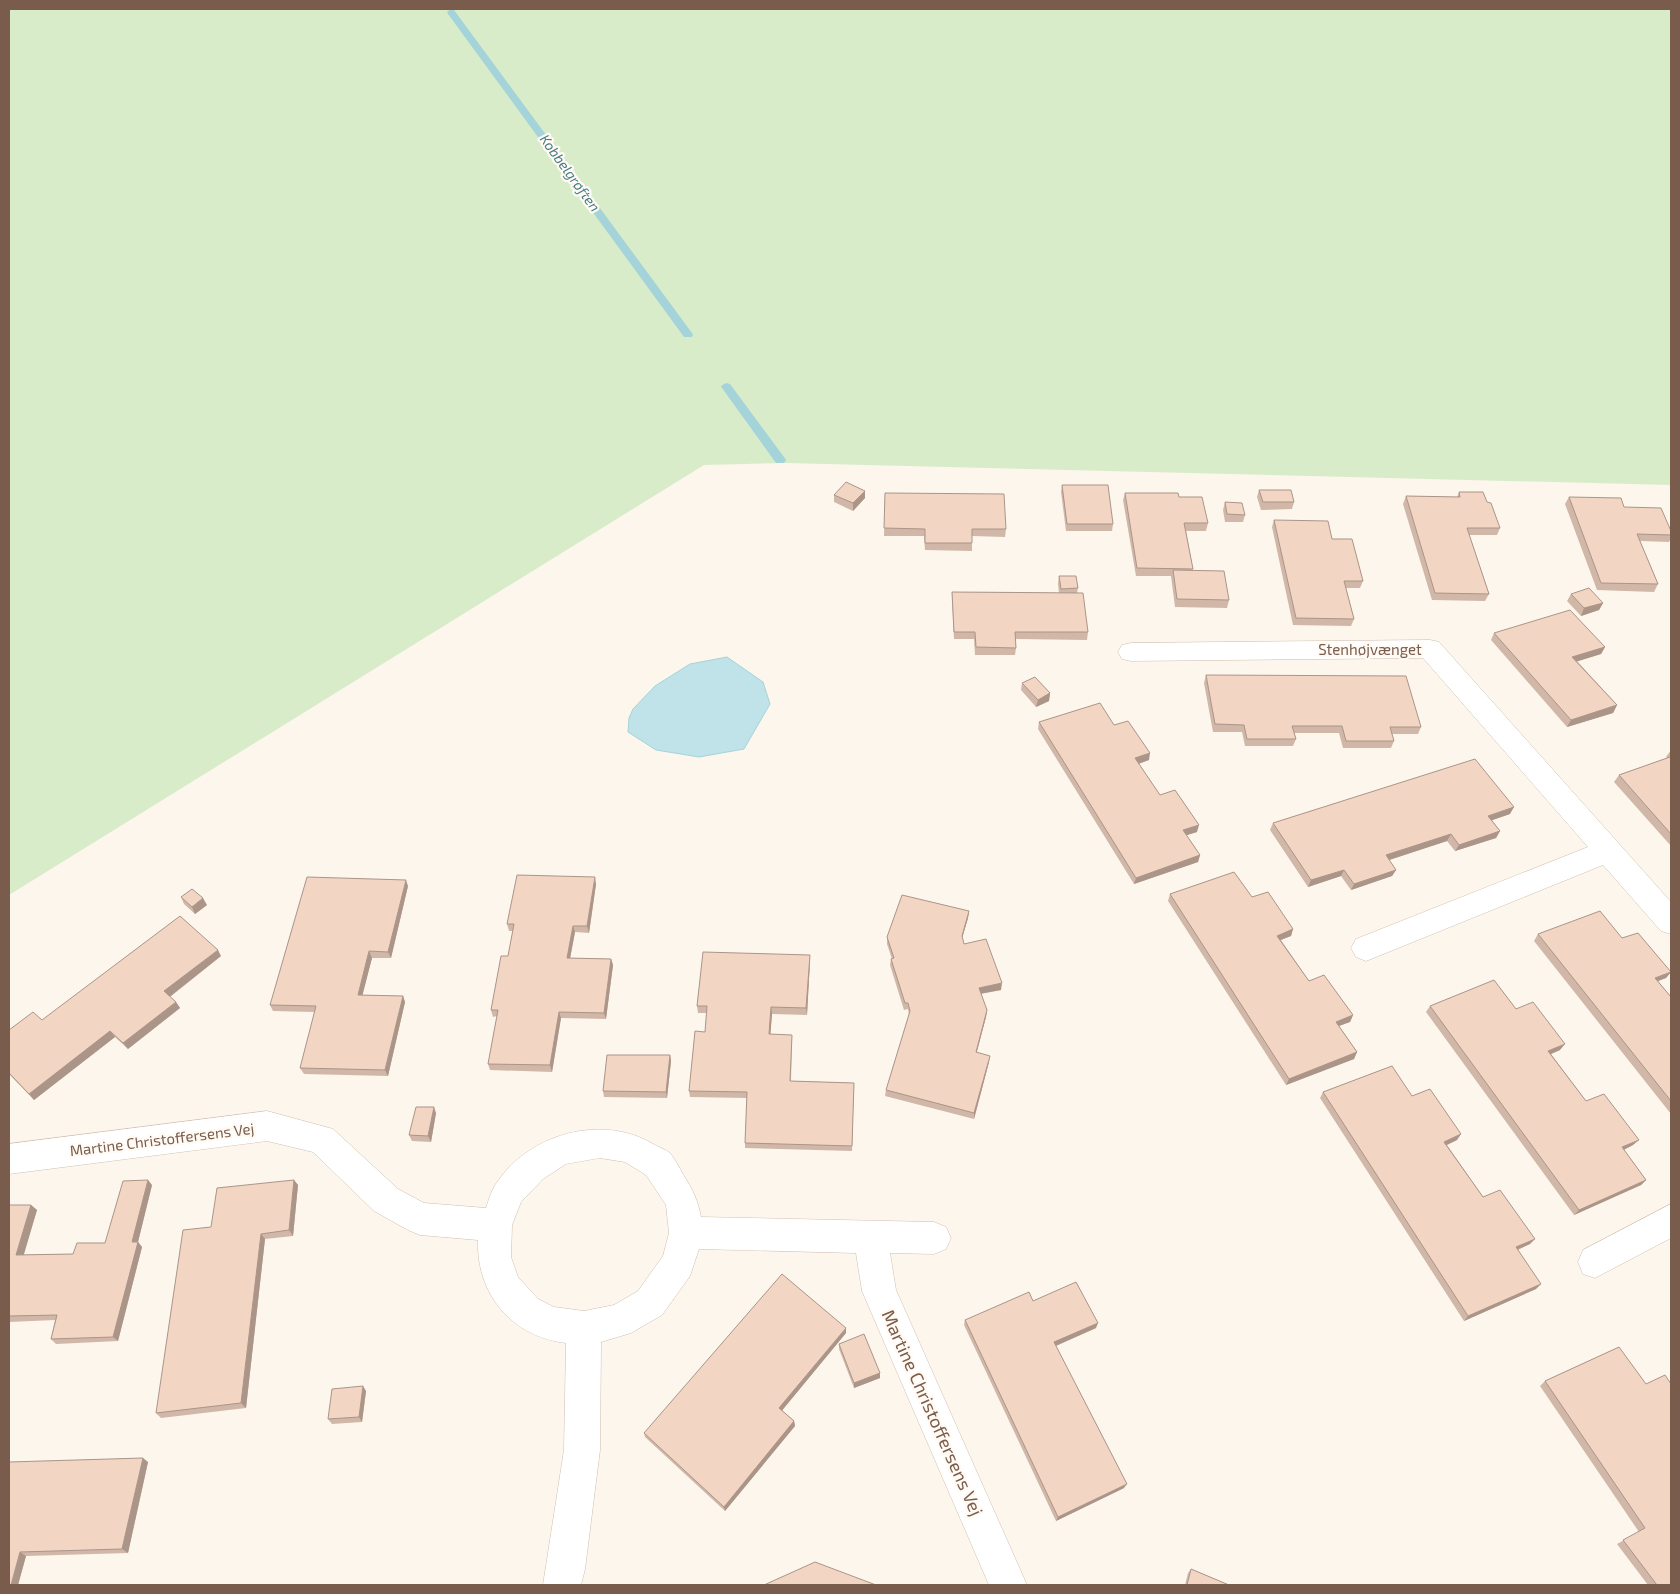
<svg xmlns="http://www.w3.org/2000/svg" width="1680" height="1594" font-family="'Exo 2',sans-serif">
<rect width="100%" height="100%" fill="#fdf6ec"/>
<path fill="#d8ecc9" d="M9 9H1671V485L785 463 704 465 9 895Z"/>
<path fill="#bfe3e8" stroke="#a5d3da" d="M727 657 763 682 770 704 744 749 699 757 656 750 628 732 629 718 633 709 655 686 690 664Z"/>
<g fill="none" stroke-linecap="round" stroke-linejoin="round">
<path fill="#a5d3da" fill-rule="evenodd" d="M451 9 454 10 692 333 693 335 692 337H684L448 14 447 12Z
M726 383 730 384 784 457 786 460 784 463H776L722 388 721 386Z"/>
<g stroke="#d1beb0" stroke-width="1">
<path id="minor" d="M1430 640 1439 642 1671 902V934L1661 931 1603 865 1376 957 1366 961 1356 957 1351 948 1356 939 1588 847 1423 658 1131 661 1122 659 1118 652 1122 645 1131 643Z
M267 1111 333 1129 398 1189 424 1203 486 1208C489 1199 492 1188 498 1181 531 1133 603 1114 653 1144 658 1147 665 1149 670 1153 675 1159 680 1169 684 1176 693 1190 698 1201 701 1217L934 1222 946 1227 951 1238 946 1249 934 1254 890 1253 896 1290 1027 1585H989L862 1291 856 1253 699 1249 690 1276 662 1315 631 1333 601 1342 600 1450 585 1569 581 1585H543L564 1450 566 1343C512 1337 476 1294 478 1240L420 1235 408 1230 374 1211 313 1152 267 1141 9 1174V1144ZM600 1158 625 1162 646 1175 666 1205 669 1233 663 1256 638 1291 614 1305 584 1311 554 1307 538 1299 518 1277 511 1257 512 1225 521 1202 543 1179 566 1164Z
M1671 1204V1238L1595 1278 1583 1274 1578 1262 1583 1250Z"/>
</g>
<use href="#minor" fill="#fff" fill-rule="evenodd"/>
</g>
<path fill="#d1b7a8" d="M1062 485 1113 524 1112 531H1066L1061 492Z
M1259 490 1294 502 1292 509 1261 510 1257 497Z
M865 491V498L853 511 834 502V495Z
M1459 492 1487 502 1500 528 1497 535H1469L1489 594 1485 601 1432 600 1403 504 1406 496 1457 497Z
M885 493 1006 529 1005 537 972 536V551L925 550 924 536H884Z
M1125 493 1208 523 1206 531H1186L1193 569 1192 571 1229 600 1227 608 1175 607 1171 576H1136L1123 500Z
M1569 497 1624 507 1671 531V538L1669 542 1640 541 1658 584 1654 592 1597 590 1565 504Z
M1225 502 1245 515 1243 522H1225L1223 510Z
M1274 520 1332 539 1363 581 1360 588H1346L1354 619 1351 626 1293 625 1272 527Z
M1059 576 1078 588 1077 593 1088 632 1087 640 1015 639 1016 648 1015 655H975L974 639H954L952 600V592L1059 593 1058 584Z
M1571 594 1603 603 1599 610 1581 616 1567 601Z
M1494 633 1605 647 1601 654 1577 661 1617 705 1613 713 1567 727 1491 640Z
M1206 675 1421 727 1418 734H1392L1394 741 1391 748H1343L1339 733H1294L1296 739 1293 746H1245L1242 732H1213L1204 683Z
M1022 683 1050 693 1049 701 1036 707 1021 690Z
M1039 722 1114 725 1149 760 1139 764 1160 795 1197 832 1186 835 1200 855 1198 862 1134 884 1038 729Z
M1671 750V846L1614 782 1619 775 1667 758 1666 757Z
M1510 814 1492 820 1500 831 1496 838 1455 851 1447 841 1389 860 1396 870 1392 876 1351 890 1341 876 1308 887 1270 830 1273 823Z
M596 884 589 933 575 932 570 958 611 959 613 965 606 1019 561 1018 552 1072 490 1070 488 1064 497 1016 493 1017 491 1010 508 956 513 931H509L507 924Z
M408 886 391 958H372L362 995 403 996 405 1002 388 1076 304 1074 300 1068 315 1012 273 1011 270 1005Z
M1170 894 1252 897 1293 929 1291 936 1281 940 1309 981 1353 1015 1350 1022 1339 1026 1357 1052 1354 1059 1286 1085 1168 901Z
M181 897 207 905 195 914 184 904Z
M969 911 968 918 962 938 964 944 1001 990 981 994 987 1010 986 1017 977 1052 989 1062 974 1119 885 1096 886 1090 909 1015 908 1009 904 1010 890 965 891 959H892L887 944V937Z
M1538 934 1622 938 1671 972 1666 978 1658 981 1671 997V1114L1534 941Z
M221 956 170 997 176 1002 180 1008 128 1049 115 1037 34 1100 9 1074 42 1020Z
M810 961 807 1015 772 1014 770 1034 792 1041 791 1081 854 1083 852 1151 745 1148V1143L747 1098 690 1097 689 1091 705 1032 707 1013H698L697 1006Z
M1430 1006 1516 1009 1560 1050 1551 1054 1586 1101 1633 1145 1624 1150 1646 1180 1641 1185 1574 1215 1426 1012Z
M670 1055 671 1061 667 1098 604 1097 603 1091Z
M1323 1092 1412 1096 1457 1140 1447 1145 1483 1197 1530 1244 1518 1250 1536 1289 1464 1321 1320 1098Z
M436 1113 431 1142 412 1141 409 1135Z
M294 1180 298 1185 293 1236 265 1239 246 1408 161 1418 156 1413 211 1227Z
M152 1185 138 1242 142 1247 118 1341 56 1344 51 1339 55 1320 9 1322V1205H31L37 1210 23 1255 73 1254 105 1243Z
M1033 1301 1096 1328 1056 1346 1124 1488 1056 1521 964 1325 965 1320Z
M846 1333 782 1410 794 1421 795 1426 725 1511 645 1437 644 1433Z
M839 1344 880 1373V1378L854 1388 839 1349Z
M1619 1347 1671 1585H1648L1617 1544 1639 1532 1540 1386 1545 1381Z
M366 1391 362 1422 332 1424 328 1419Z
M9 1462H148L128 1553 26 1556 18 1585Z
M1191 1569 1229 1585H1185L1188 1573Z"/>
<path fill="#aa9588" d="M865 491V498L853 511V503Z
M1603 603 1599 610 1581 616 1584 608Z
M1605 647 1601 654 1569 664 1572 657Z
M1050 693 1049 701 1036 707 1038 700Z
M1617 705 1613 713 1567 727 1571 720Z
M1150 753 1149 760 1134 765 1135 758Z
M1514 807 1510 814 1484 823 1488 816Z
M1199 825 1197 832 1181 837 1183 830Z
M1500 831 1496 838 1455 851 1459 845Z
M1451 834 1447 841 1383 862 1386 855Z
M1200 855 1198 862 1134 884 1136 878Z
M1344 870 1341 876 1308 887 1311 880Z
M1396 870 1392 876 1351 890 1354 884Z
M595 877 596 884 589 933 587 926Z
M406 880 408 886 391 958 388 952Z
M203 898 207 905 195 914 192 907Z
M969 911 968 918 961 942 962 936Z
M573 926 575 932 569 964 567 958Z
M1293 929 1291 936 1275 942 1277 936Z
M218 950 221 956 168 998 164 991Z
M369 951 372 958 361 1001 358 995Z
M810 955V961L807 1015 806 1008Z
M611 959 613 965 606 1019 604 1013Z
M1671 972 1666 978 1650 984 1655 978Z
M1002 983 1001 990 978 994 979 988Z
M403 996 405 1002 388 1076 385 1070Z
M176 1002 180 1008 128 1049 123 1043Z
M771 1007 772 1014 770 1040 769 1034Z
M987 1010 986 1017 975 1058 976 1052Z
M559 1012 561 1018 552 1072 550 1065Z
M1353 1015 1350 1022 1333 1028 1336 1022Z
M110 1031 115 1037 34 1100 29 1094Z
M1565 1044 1560 1050 1544 1057 1548 1051Z
M1357 1052 1354 1059 1286 1085 1289 1079Z
M670 1055 671 1061 667 1098 666 1092Z
M990 1056 989 1062 974 1119V1113Z
M434 1107 436 1113 431 1142 428 1136Z
M1461 1134 1457 1140 1440 1148 1444 1142Z
M1639 1140 1633 1145 1617 1153 1622 1147Z
M148 1180 152 1185 138 1242 142 1247 118 1341 113 1337 132 1242Z
M294 1180 298 1185 293 1236 289 1230Z
M1646 1180 1641 1185 1574 1215 1579 1210Z
M31 1205 37 1210 22 1261 16 1255Z
M261 1234 265 1239 246 1408 241 1403Z
M1535 1239 1530 1244 1511 1252 1516 1247Z
M1541 1284 1536 1289 1464 1321 1468 1316Z
M1098 1323 1096 1328 1053 1347 1054 1342Z
M846 1328V1333L780 1413 779 1408Z
M880 1373V1378L854 1388V1383Z
M363 1386 366 1391 362 1422 359 1417Z
M794 1421 795 1426 725 1511 724 1507Z
M143 1458 148 1462 128 1553 122 1549Z
M1127 1484 1124 1488 1056 1521 1058 1517Z
M20 1552 26 1556 18 1585H11Z"/>
<path fill="#f3d5c3" stroke="#aa9588" d="M846 482 865 491 853 503 834 495Z
M1062 485H1108L1113 524H1067Z
M1259 490H1291L1294 502H1263Z
M1459 492H1483L1487 502 1491 503 1500 528H1467L1489 594 1435 593 1406 496 1460 497Z
M885 493 1004 494 1006 529H972V543H925V529L884 528Z
M1125 493H1178L1179 497H1202L1208 523H1184L1193 569 1137 568Z
M1569 497 1621 498 1624 507 1661 508 1671 531V535L1637 534 1658 584 1601 583Z
M1225 502 1242 503 1245 515 1227 514Z
M1274 520 1328 521 1332 539H1352L1363 581H1344L1354 619 1296 618Z
M1173 570 1224 571 1229 600 1177 599Z
M1059 576H1076L1078 588 1061 589Z
M1589 588 1603 603 1584 608 1571 594Z
M952 592 1083 593 1088 632H1015L1016 648 976 647 975 632H954Z
M1570 610 1605 647 1572 657 1617 705 1571 720 1494 633Z
M1206 675 1406 676 1421 727H1390L1394 741H1346L1342 726H1292L1296 739H1247L1244 725 1215 724Z
M1035 677 1050 693 1038 700 1022 683Z
M1100 703 1114 725 1128 721 1150 753 1135 758 1160 795 1175 790 1199 825 1183 830 1200 855 1136 878 1039 722Z
M1670 757 1671 758V834L1619 775Z
M1475 759 1514 807 1488 816 1500 831 1459 845 1451 834 1386 855 1396 870 1354 884 1344 870 1311 880 1273 823Z
M1234 872 1252 897 1268 892 1293 929 1277 936 1309 981 1324 975 1353 1015 1336 1022 1357 1052 1289 1079 1170 894Z
M517 875 595 877 587 926H573L567 958 611 959 604 1013 559 1012 550 1065 488 1064 498 1010H491L501 956H508L514 924H507Z
M307 877 406 880 388 952 369 951 358 995 403 996 385 1070 300 1068 316 1006 270 1005Z
M192 889 203 898 192 907 181 897Z
M902 895 969 911 962 936 964 944 986 939 1002 983 979 988 987 1010 976 1052 990 1056 974 1113 886 1090 910 1011 908 1003H905L891 959 894 958 887 937Z
M1600 911 1622 938 1638 933 1671 972 1655 978 1671 997V1101L1538 934Z
M180 916 218 950 164 991 176 1002 123 1043 110 1031 29 1094 9 1073V1030L33 1012 42 1020Z
M703 952 810 955 806 1008 771 1007 769 1034 792 1035 790 1081 854 1083 852 1146 745 1143 747 1092 689 1091 695 1031 705 1032 707 1006H697Z
M1494 980 1516 1009 1533 1002 1565 1044 1548 1051 1586 1101 1604 1094 1639 1140 1622 1147 1646 1180 1579 1210 1430 1006Z
M607 1055H670L666 1092 603 1091Z
M1392 1066 1412 1096 1430 1089 1461 1134 1444 1142 1483 1197 1500 1190 1535 1239 1516 1247 1541 1284 1468 1316 1323 1092Z
M416 1107H434L428 1136 409 1135Z
M148 1180 132 1242H138L113 1337 51 1339 57 1315 9 1316V1205H31L16 1255 73 1254 77 1243H105L123 1181Z
M294 1180 289 1230 261 1234 241 1403 156 1413 183 1230 211 1227 217 1188Z
M782 1274 846 1328 779 1408 794 1421 724 1507 644 1433Z
M1076 1282 1098 1323 1054 1342 1127 1484 1058 1517 965 1320 1029 1292 1033 1301Z
M864 1334 880 1373 854 1383 839 1344Z
M1619 1347 1646 1384 1665 1375 1671 1384V1585H1657L1623 1540 1645 1528 1545 1381Z
M363 1386 359 1417 328 1419 332 1389Z
M143 1458 122 1549 20 1552 11 1585H9V1462Z
M815 1562 876 1585H764Z
M1191 1569 1229 1585H1187Z"/>
<g text-anchor="middle" stroke-width="4.5" stroke-linejoin="round" paint-order="stroke">
<g font-size="14" font-style="italic" fill="#437c86" stroke="#fffaf3">
<text transform="translate(570 173) rotate(54)" y="5">Kobbelgrøften</text>
</g>
<g font-size="15" fill="#7a5c4d" stroke="#fffaf3">
<text x="1370" y="655">Stenhøjvænget</text>
<text transform="translate(162 1140) rotate(-7)" y="5">Martine Christoffersens Vej</text>
</g>
<g font-size="18" fill="#7a5c4d" stroke="#fffaf3">
<text transform="translate(932 1413) rotate(66)" y="6">Martine Christoffersens Vej</text>
</g>
</g>
<rect width="1680" height="1594" fill="none" stroke="#7a5c4d" stroke-width="20"/>
</svg>
